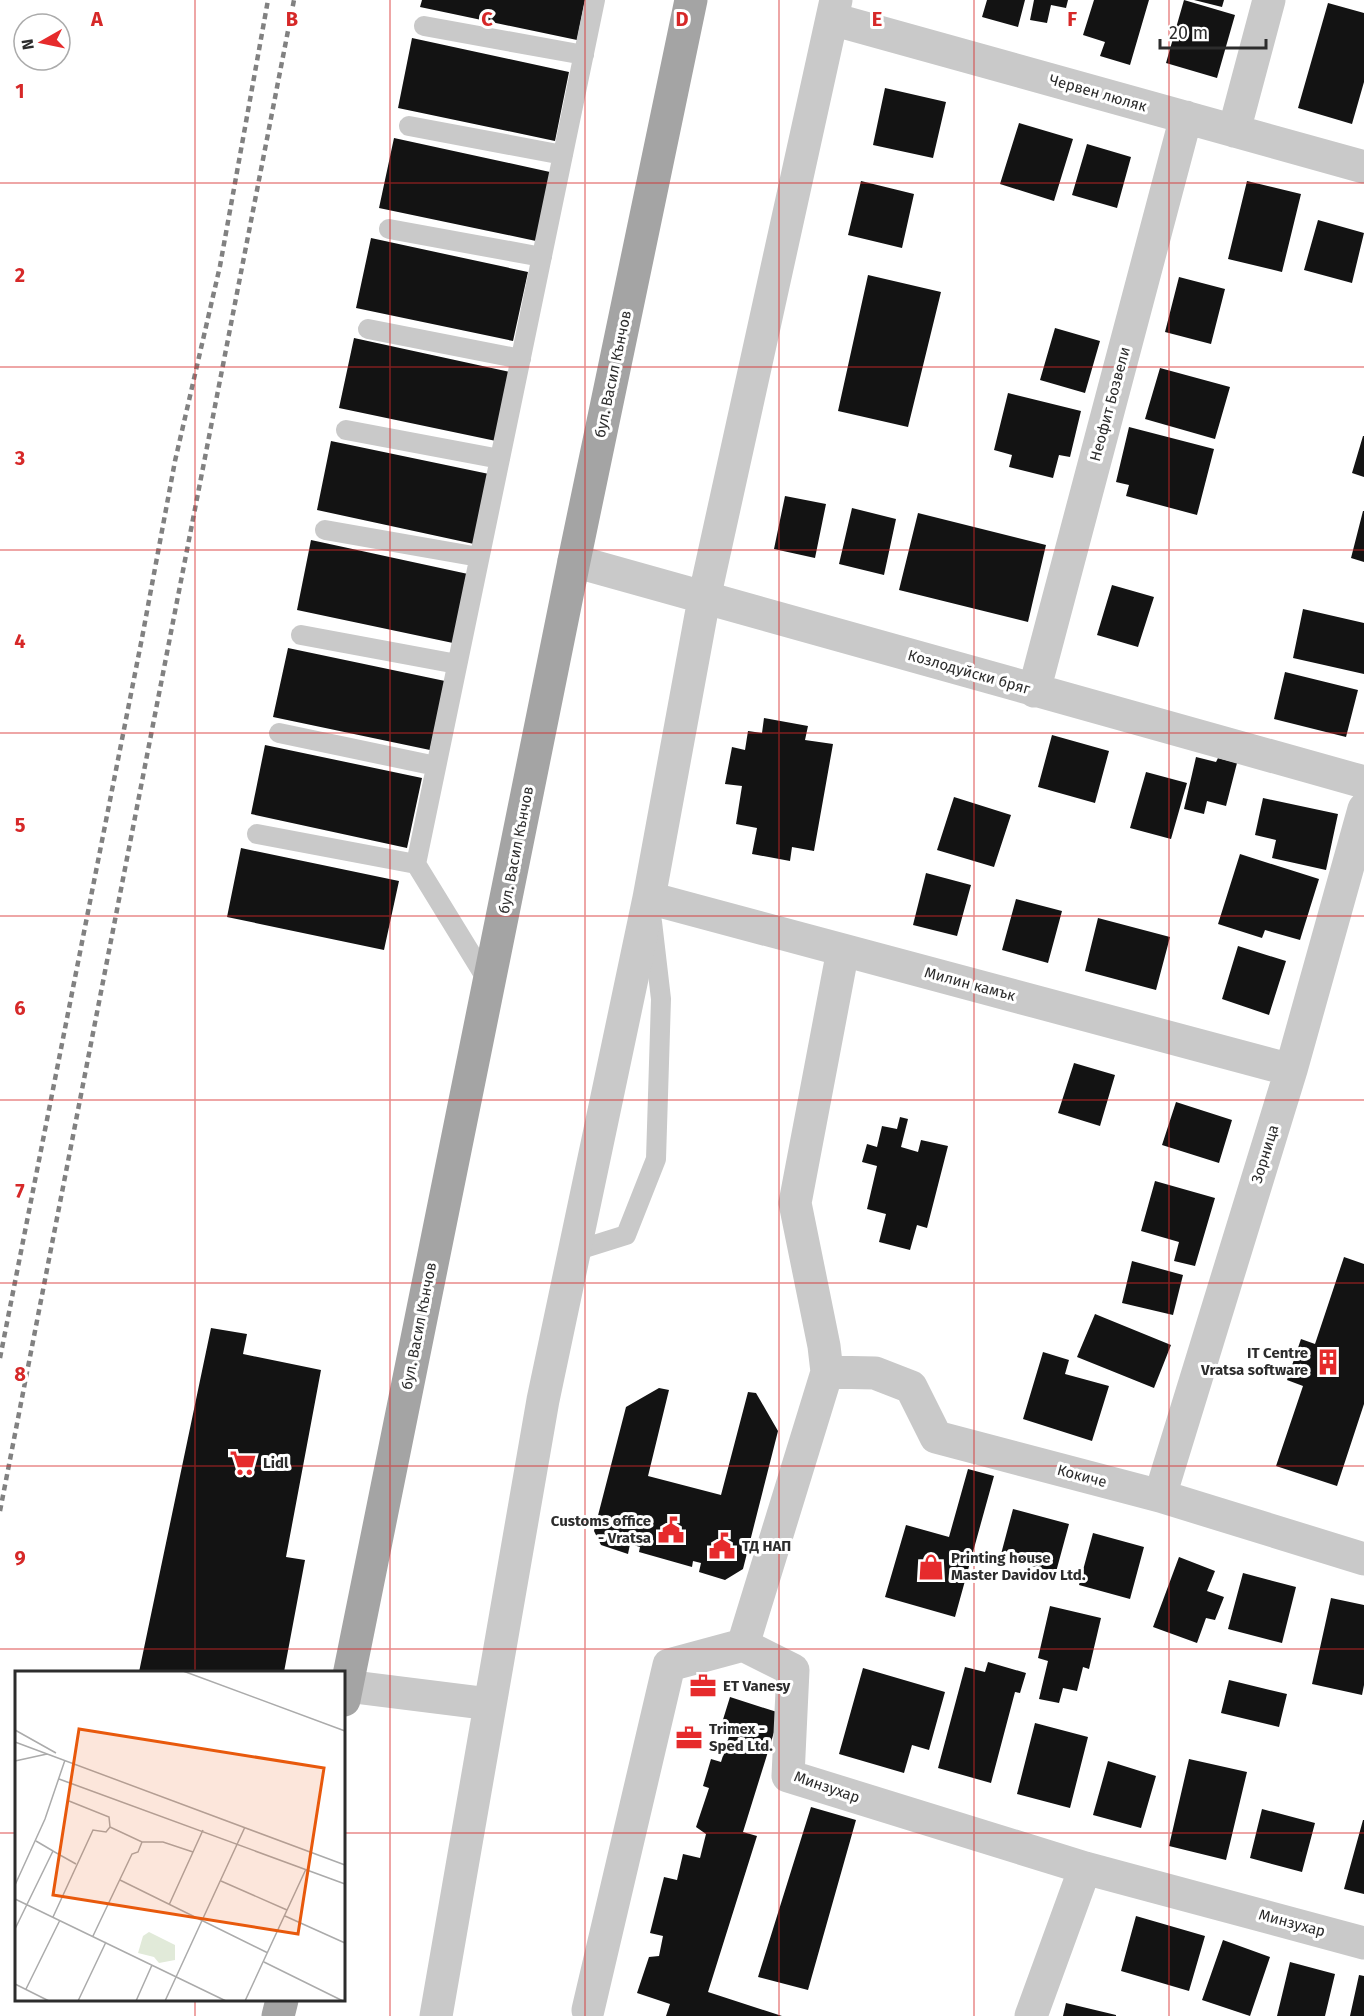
<svg xmlns="http://www.w3.org/2000/svg" width="1364" height="2016" font-family="'Fira Sans',sans-serif">
<rect width="100%" height="100%" fill="#fff"/>
<path fill="#131313" d="M422 0H585L577 40 420 7Z
M987 0H1025L1018 27 982 17Z
M1034 0H1068L1066 8 1051 5 1047 23 1030 20Z
M1094 0H1149L1130 65 1100 56 1105 42 1083 35Z
M1184 0 1235 15 1217 78 1166 63Z
M1194 0H1224L1222 7Z
M1328 3 1364 13V82L1352 124 1298 108Z
M412 38 569 72 555 141 398 108Z
M885 88 946 102 933 158 873 145Z
M1019 123 1073 139 1054 201 1000 184Z
M394 138 550 172 536 241 379 208Z
M1087 144 1131 157 1117 208 1072 195Z
M861 181 914 194 902 248 848 235Z
M1247 181 1301 194 1282 272 1228 259Z
M1318 220 1364 233 1352 283 1304 270Z
M371 238 528 272 513 341 356 308Z
M868 275 941 292 908 427 838 411Z
M1179 277 1225 289 1211 344 1165 332Z
M1055 328 1100 341 1085 393 1040 380Z
M354 338 510 372 496 441 339 408Z
M1160 368 1230 387 1215 439 1145 419Z
M1008 393 1081 411 1070 457 1059 455 1053 478 1009 467 1012 455 994 450Z
M1129 427 1214 449 1197 515 1126 496 1129 485 1116 482Z
M1363 436H1364V477L1352 473Z
M331 441 489 474 474 544 317 510Z
M785 496 826 504 815 558 774 549Z
M852 508 896 519 884 575 839 564Z
M1363 511H1364V562L1351 558Z
M918 513 1046 545 1028 622 899 590Z
M311 540 468 574 453 643 297 610Z
M1112 585 1154 597 1138 647 1097 635Z
M1303 609 1364 623V674L1293 658Z
M288 648 445 681 430 750 273 717Z
M1285 672 1358 690 1346 737 1274 719Z
M764 718 808 726 805 740 833 744 814 851 792 847 790 861 752 854 757 828 736 824 742 786 725 784 732 747 745 750 748 731 762 733Z
M1052 735 1109 751 1095 803 1038 787Z
M265 745 422 778 407 848 251 814Z
M1196 757 1216 762 1218 758 1237 763 1226 806 1207 801 1204 814 1184 809Z
M1146 772 1187 783 1171 839 1130 828Z
M954 797 1011 815 994 867 937 850Z
M1263 798 1338 814 1326 870 1272 858 1276 840 1255 835Z
M241 848 399 881 384 950 227 917Z
M1240 854 1319 879 1300 940 1265 930 1262 938 1218 924Z
M926 873 971 885 957 936 913 925Z
M1016 899 1062 911 1048 963 1002 950Z
M1098 918 1170 937 1156 990 1085 971Z
M1238 946 1286 961 1269 1015 1222 999Z
M1074 1063 1115 1075 1100 1126 1058 1113Z
M1176 1102 1232 1120 1219 1163 1162 1145Z
M900 1117 908 1119 901 1147 918 1152 921 1140 948 1146 927 1228 917 1225 910 1250 879 1242 886 1214 867 1209 877 1166 862 1162 867 1144 877 1147 882 1126 897 1129Z
M1155 1181 1215 1198 1195 1266 1174 1261 1179 1242 1141 1231Z
M1344 1257 1364 1264V1404L1337 1486 1276 1466 1303 1386 1287 1380 1301 1339 1315 1344Z
M1132 1261 1183 1275 1173 1315 1122 1303Z
M1095 1314 1171 1345 1154 1388 1077 1357Z
M211 1328 247 1334 243 1354 321 1370 286 1557 305 1560 284 1672H139Z
M1043 1352 1069 1360 1065 1374 1109 1386 1092 1441 1023 1419Z
M659 1388 669 1390 648 1476 721 1495 748 1392 756 1393 778 1431 743 1569 725 1580 699 1572 701 1563 693 1561 692 1567 639 1552 640 1547 630 1544 628 1554 601 1545 594 1531 626 1407Z
M968 1469 994 1476 955 1617 885 1597 906 1525 949 1537Z
M1013 1509 1069 1524 1056 1572 1000 1558Z
M1093 1533 1144 1547 1130 1599 1079 1585Z
M1179 1557 1215 1571 1207 1591 1224 1597 1215 1620 1206 1618 1197 1643 1153 1627Z
M1243 1573 1296 1587 1282 1643 1228 1629Z
M1331 1598 1364 1605V1685L1362 1695 1312 1684Z
M1050 1606 1101 1618 1089 1669 1083 1667 1077 1691 1063 1688 1059 1703 1039 1699 1048 1661 1038 1658Z
M988 1662 1026 1673 1020 1693 1015 1692 991 1783 938 1768 965 1667 985 1672Z
M863 1668 945 1692 929 1750 912 1745 904 1773 839 1754Z
M1229 1680 1287 1694 1279 1727 1221 1713Z
M730 1697 780 1713 743 1832 757 1836 708 1992 782 2016H666L670 2004 637 1993 649 1957 659 1956 663 1936 650 1933 664 1877 677 1880 683 1854 700 1858 706 1834 696 1827 709 1788 703 1786 711 1759 721 1762 731 1730 721 1726Z
M1035 1723 1088 1737 1070 1808 1017 1794Z
M1189 1759 1247 1772 1226 1860 1169 1846Z
M1108 1761 1156 1776 1141 1828 1093 1815Z
M811 1807 856 1820 808 1990 758 1977Z
M1262 1809 1315 1823 1302 1872 1250 1858Z
M1363 1820H1364V1894L1344 1889Z
M1136 1916 1205 1936 1189 1991 1121 1971Z
M1223 1940 1270 1957 1250 2016 1202 2000Z
M1290 1962 1335 1974 1325 2016H1277Z
M1359 1975 1364 1976V2016H1350Z
M1066 2003 1116 2015V2016H1063Z"/>
<g fill="none" stroke-linecap="round" stroke-linejoin="round">
<path stroke="#c9c9c9" stroke-width="20" d="M424 26 584 55
M409 126 563 155
M389 229 542 257
M368 329 521 359
M346 430 500 459
M325 530 479 557
M301 635 457 664
M279 733 436 766
M257 834 416 864
M489 983 416 864 595 0
M575 1251 626 1235 656 1159 661 999 652 922"/>
<path stroke="#c9c9c9" stroke-width="33" d="M832 19 1364 167
M1234 131 1269 0
M574 561 1364 782
M1034 691 1186 117
M649 898 1291 1070
M827 1372 875 1373 911 1387 936 1437 1160 1496 1364 1559
M1160 1496 1291 1070 1364 809
M743 1645 827 1372 824 1346 795 1203 843 950
M346 1686 490 1704
M588 2010 669 1665 743 1645 793 1670 788 1776 1085 1868 1364 1943
M436 2016 543 1400 649 898 704 599 836 0
M1031 2016 1085 1868"/>
<path stroke="#a4a4a4" stroke-width="33" d="M344 1700 574 561 691 0
M278 2016 282 2000"/>
<path stroke="#818181" stroke-width="4.5" stroke-dasharray="6 4.5" stroke-linecap="butt" d="M0 1358 142 638 175 461 220 266 268 0
M0 1511 294 0"/>
</g>
<path fill="none" stroke="#d62828" stroke-width="1.5" stroke-opacity="0.55" d="M195 0V1672M390 0V2016M585 0V2016M779 0V2016M974 0V2016M1169 0V2016M0 183H1364M0 367H1364M0 550H1364M0 733H1364M0 916H1364M0 1100H1364M0 1283H1364M0 1466H1364M0 1649H1364M0 1833H16M344 1833H1364M195 2000V2016"/>
<defs>
<g id="building-bare" transform="scale(2.07)"><path d="M-4-6H4V6H1V3H-1V6H-4ZM-2.5-4.3h1.7v1.8h-1.7ZM.8-4.3h1.7v1.8H.8ZM-2.5-1h1.7V.8h-1.7ZM.8-1h1.7V.8H.8Z" fill="#e62b2c" stroke="#fff" stroke-width="2.5" paint-order="stroke"/></g>
<g id="supermarket-bare" transform="scale(2.07)"><path d="M-6-5.5h2.5l.6 2H6L4.5 2H-2.5L-4.4-4H-6ZM-1.5 3.2a1.3 1.3 0 1 0 .1 0ZM3 3.2a1.3 1.3 0 1 0 .1 0Z" fill="#e62b2c" stroke="#fff" stroke-width="2.5" paint-order="stroke"/></g>
<g id="civic-bare" transform="scale(2.07)"><path d="M-.6-6.5H3V-4.5H.6V-3L4-1V1h2V6H-6V1h2V-1L-.6-3ZM-1.2 2.5V6h2.4V2.5Z" fill="#e62b2c" stroke="#fff" stroke-width="2.5" paint-order="stroke"/></g>
<g id="shop-bare" transform="scale(2.07)"><path d="M-5-2.5h2.3a2.7 3.5 0 0 1 5.4 0H5L5.5 6h-11ZM-1.5-2.5h3a1.5 2.3 0 0 0-3 0Z" fill="#e62b2c" stroke="#fff" stroke-width="2.5" paint-order="stroke"/></g>
<g id="office-bare" transform="scale(2.07)"><path d="M-6-3h4V-5.5h4V-3h4V5H-6ZM-1-4.5V-3h2v-1.5ZM-6 0V1H6V0Z" fill="#e62b2c" stroke="#fff" stroke-width="2.5" paint-order="stroke"/></g>
</defs>
<g fill-rule="evenodd">
<use href="#building-bare" x="1328" y="1362"/>
<use href="#supermarket-bare" x="243" y="1463"/>
<use href="#civic-bare" x="671" y="1530"/>
<use href="#civic-bare" x="722" y="1546"/>
<use href="#shop-bare" x="931" y="1567"/>
<use href="#office-bare" x="703" y="1686"/>
<use href="#office-bare" x="689" y="1738"/>
</g>
<g text-anchor="middle" stroke-width="6" stroke-linejoin="round" paint-order="stroke">
<g font-size="15" fill="#2c2c2c" stroke="#fff">
<text transform="translate(1098 93) rotate(16)" y="5">Червен люляк</text>
<text transform="translate(613 374) rotate(-78)" y="5">бул. Васил Кънчов</text>
<text transform="translate(1110 404) rotate(-75)" y="5">Неофит Бозвели</text>
<text transform="translate(969 672) rotate(16)" y="5">Козлодуйски бряг</text>
<text transform="translate(516 850) rotate(-79)" y="5">бул. Васил Кънчов</text>
<text transform="translate(970 984) rotate(15)" y="5">Милин камък</text>
<text transform="translate(1265 1154) rotate(-73)" y="5">Зорница</text>
<text transform="translate(419 1326) rotate(-79)" y="5">бул. Васил Кънчов</text>
<text transform="translate(1082 1476) rotate(15)" y="5">Кокиче</text>
<text transform="translate(827 1787) rotate(19)" y="5">Минзухар</text>
<text transform="translate(1292 1923) rotate(15)" y="5">Минзухар</text>
</g>
<g font-size="15" font-weight="bold" fill="#2c2c2c" stroke="#fff" text-anchor="start">
<text x="1308" y="1358" text-anchor="end">IT Centre<tspan x="1308" dy="17">Vratsa software</tspan></text>
<text x="263" y="1468">Lidl</text>
<text x="651" y="1526" text-anchor="end">Customs office<tspan x="651" dy="17">- Vratsa</tspan></text>
<text x="742" y="1551">ТД НАП</text>
<text x="951" y="1563">Printing house<tspan x="951" dy="17">Master Davidov Ltd.</tspan></text>
<text x="723" y="1691">ET Vanesy</text>
<text x="709" y="1734">Trimex -<tspan x="709" dy="17">Sped Ltd.</tspan></text>
</g>
</g>
<g transform="translate(15 1671)">
<rect width="330" height="330" fill="#fff"/>
<path d="M134 261 160 274V289L144 292 139 286 123 282 128 265Z" fill="#e1ead9"/>
<path fill="none" stroke="#ababab" stroke-width="1.5" d="M168 0 330 60M0 59 41 82M0 71 330 194M0 90 32 83M44 108 330 213M95 156 127 171H148L178 181M21 170 38 180M105 209 253 282M206 210 272 239M0 214 30 148 50 89M0 228 211 330M154 234 188 159M270 245 330 272M38 246 78 159 91 161 95 156 94 146 54 130M0 258 38 180 61 193M78 265 117 183 123 181 127 171M249 291 328 330M0 313 34 330M11 318 45 249M63 330 91 271M121 330 137 294M150 330 230 156M230 330 291 198"/>
<path fill="#e8590c" fill-opacity="0.15" stroke="#e8590c" stroke-width="3" d="M64 58 309 97 283 263 38 224Z"/>
<rect width="330" height="330" fill="none" stroke="#2c2c2c" stroke-width="3"/>
</g>
<g font-size="20" text-anchor="middle" font-weight="bold" fill="#d62828" stroke="#fff" stroke-width="6" stroke-linejoin="round" paint-order="stroke">
<text x="97" y="26">A</text>
<text x="292" y="26">B</text>
<text x="487" y="26">C</text>
<text x="682" y="26">D</text>
<text x="877" y="26">E</text>
<text x="1072" y="26">F</text>
<text x="20" y="98">1</text>
<text x="20" y="282">2</text>
<text x="20" y="465">3</text>
<text x="20" y="648">4</text>
<text x="20" y="832">5</text>
<text x="20" y="1015">6</text>
<text x="20" y="1198">7</text>
<text x="20" y="1381">8</text>
<text x="20" y="1565">9</text>
</g>
<g transform="translate(42 42) rotate(261)"><circle r="28" fill="#ffffff" stroke="#ababab" stroke-width="1.5"/>
<path d="M0-4.5L10 22L0 15L-10 22Z" fill="#e62b2c"/>
<text y="-9" font-size="16" font-weight="bold" text-anchor="middle" fill="#2c2c2c">N</text>
</g>
<path d="M1160 39v9h106v-9" fill="none" stroke="#2c2c2c" stroke-width="3"/>
<text x="1169" y="39" font-size="18" fill="#2c2c2c" stroke="#ffffff" stroke-width="4.5" paint-order="stroke">20 m</text>
</svg>
